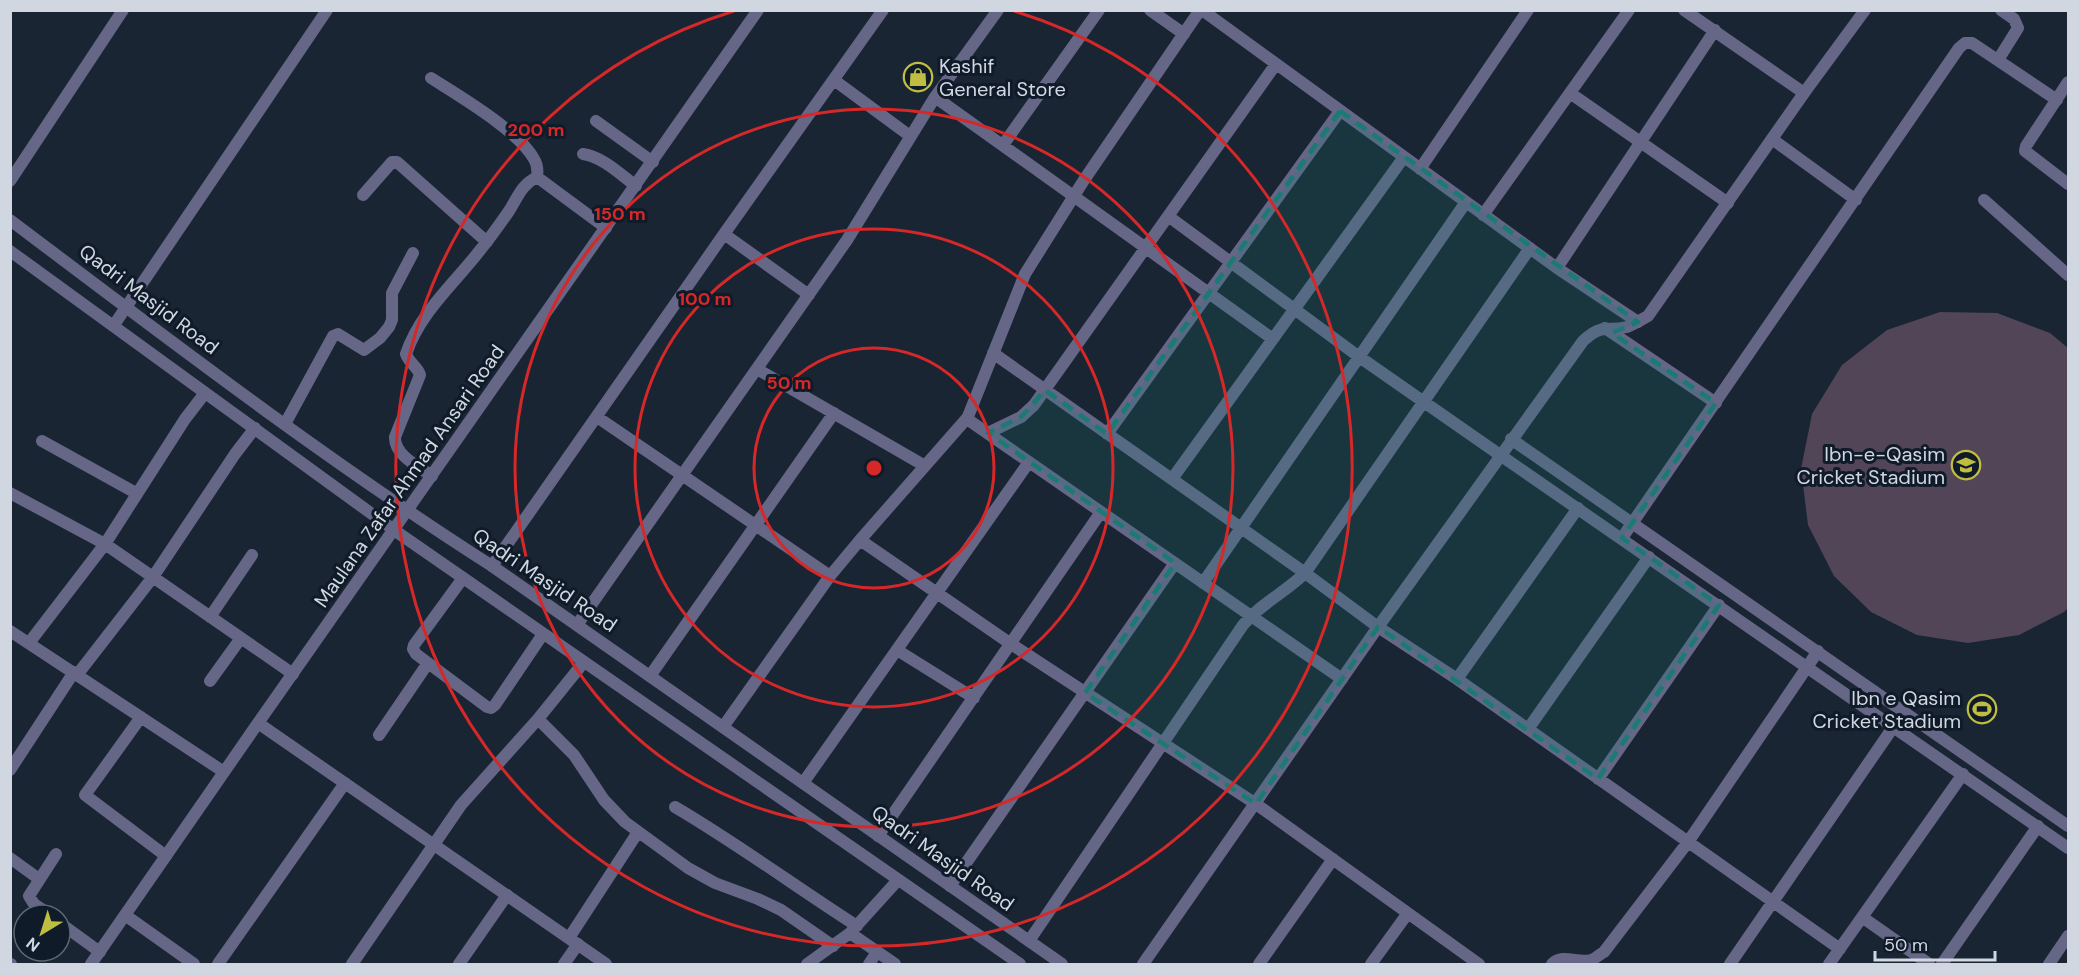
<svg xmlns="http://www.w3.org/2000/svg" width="2079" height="975" font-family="'DM Sans',sans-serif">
<rect width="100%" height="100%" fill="#192533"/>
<path fill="#514557" d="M1940 312 1997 313 2050 333 2068 348V608L2064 612 2019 635 1968 643 1917 635 1871 612 1834 576 1808 525 1801 469 1812 414 1842 365 1887 330Z"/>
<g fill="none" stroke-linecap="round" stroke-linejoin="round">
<path stroke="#666687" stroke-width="12" d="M1150 10 1184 34
M1200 10 1084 180 1025 274 967 419 1342 679
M1202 10 1557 268 1638 322
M1684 10 1804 93
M1998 60 2018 28 2014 19 2001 10
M431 78C459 96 519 131 534 159 538 165 538 170 537 177
M834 80 910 136
M2068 82 2026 146 2025 151 2068 184
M1570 93 1728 203
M935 97 1273 339
M596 121 653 162
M1772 139 1856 200
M1003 145 1099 10
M583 154C603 157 620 174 636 186
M1420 169 1528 10
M10 181 123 10
M363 195 392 162H397L487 242
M1984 200 2068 275
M1483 215 1629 10
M1168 216 1358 356 1500 455
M724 234 809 295
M1557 268 1715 30
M114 325 327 10
M1605 328 1716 403
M993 353 1305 573 1378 627 1457 679 1840 949
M757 369 925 466
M597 417 830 576
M285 424 333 336 338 334 364 350 380 338 389 327 392 320V293L413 253
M988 433 1021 417 1034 405 1276 64
M1107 434 1340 111
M42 441 136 493
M432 476C419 467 394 455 395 437L420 375C418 367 409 363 406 354 420 312 455 283 481 249 491 237 500 224 509 211 518 197 521 185 537 177L606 228
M1172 479 1404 157
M10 493 105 544 293 674
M1622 538 1959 48 1965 43H1972L2057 100
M860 540 1011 644 1256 804 1479 964
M492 566 724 234 883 10
M463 578 414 645 413 649 416 654 487 707 491 708 495 705 543 634
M1203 583 1466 202
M210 617 252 555
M577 625 847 240 935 97 998 10
M10 631 224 772
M29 643 105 544 185 419 205 393
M897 650 974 698
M77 675 153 577 235 454 255 428
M650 676 834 413
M1457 679 1578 508
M210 681 241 638
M141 717 85 795 166 856
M538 719 574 755 604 800 625 822 688 868 715 883 758 899 781 910 833 946
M723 727 830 576 860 540 968 417
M1528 729 1649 557
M379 735 428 663
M10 770 74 672
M1598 779 1719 605
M803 783 1029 462
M675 807C738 844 796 887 857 926
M878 836 1101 512
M10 858 39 879
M950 886 1175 563
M50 915 34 904 29 896 56 854
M125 915 194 964
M1862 917 1929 964
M60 923 100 952
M850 933 895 964
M569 938 638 832
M1029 941 1243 625C1261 603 1286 592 1305 573L1530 248
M10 964H11
M352 964 461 805 538 719 584 662
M459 964 507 895
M564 964 578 944
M807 964 850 933 898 880
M869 964 877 952
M1259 964 1333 859
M1371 964 1408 913
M1552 964C1563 953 1578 964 1591 960 1595 959 1600 954 1604 952L1688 842 1818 651
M1730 964 1894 726
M1829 964 1963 774
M1942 964 2038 826
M2049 964 2068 936"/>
<path stroke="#666687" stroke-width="12" d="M10 220C168 339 326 460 492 566L1062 964
M10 251 394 530 1020 964
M1511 439 2068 826
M1500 455 2068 848
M258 723 606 964
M91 964 258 723 758 10
M218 964 345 783
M1143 964 1378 627 1583 341C1602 323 1606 332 1627 327 1634 324 1641 320 1648 316L1804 93 1865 10"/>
</g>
<path fill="#197b74" fill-opacity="0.2" stroke="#197b74" stroke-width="4.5" stroke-dasharray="12 8" stroke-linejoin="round" d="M1340 111 1638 322 1612 333 1716 403 1622 538 1719 605 1598 779 1378 627 1256 804 1085 693 1175 563 988 433 1021 417 1045 390 1107 434Z"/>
<g fill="none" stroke="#d62828" stroke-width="3">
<circle cx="874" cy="468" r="120"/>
<circle cx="874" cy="468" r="239"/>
<circle cx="874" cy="468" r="359"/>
<path d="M1014 11A478 478 0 1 1 734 11"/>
</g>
<defs>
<g id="shop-ring" transform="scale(1.5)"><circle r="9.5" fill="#101b29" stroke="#c0be41" stroke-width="1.5"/><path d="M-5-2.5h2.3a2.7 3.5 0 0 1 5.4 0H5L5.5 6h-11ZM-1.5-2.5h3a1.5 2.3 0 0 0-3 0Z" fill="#c0be41"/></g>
<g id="school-ring" transform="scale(1.5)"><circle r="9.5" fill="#101b29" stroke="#c0be41" stroke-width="1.5"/><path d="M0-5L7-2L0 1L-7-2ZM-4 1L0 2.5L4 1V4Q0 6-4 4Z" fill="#c0be41"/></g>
<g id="stadium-ring" transform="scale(1.5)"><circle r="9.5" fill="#101b29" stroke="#c0be41" stroke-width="1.5"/><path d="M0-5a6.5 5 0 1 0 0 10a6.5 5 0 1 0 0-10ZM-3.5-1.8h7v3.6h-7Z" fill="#c0be41"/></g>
</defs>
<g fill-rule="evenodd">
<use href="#shop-ring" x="918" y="77"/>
<use href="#school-ring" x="1966" y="465"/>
<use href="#stadium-ring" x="1982" y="709"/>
</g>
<g text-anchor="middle" stroke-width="6" stroke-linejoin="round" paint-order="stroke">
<g font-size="20" fill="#d0d7e1" stroke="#101b29" text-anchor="end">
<text x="939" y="73" text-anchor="start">Kashif<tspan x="939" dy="23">General Store</tspan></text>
<text x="1945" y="461">Ibn-e-Qasim<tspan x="1945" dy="23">Cricket Stadium</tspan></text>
<text x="1961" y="705">Ibn e Qasim<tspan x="1961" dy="23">Cricket Stadium</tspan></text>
</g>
<g font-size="20" fill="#d0d7e1" stroke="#101b29">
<text transform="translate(149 299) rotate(37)" y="7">Qadri Masjid Road</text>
<text transform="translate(409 476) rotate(-55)" y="7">Maulana Zafar Ahmad Ansari Road</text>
<text transform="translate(545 580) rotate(34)" y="7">Qadri Masjid Road</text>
<text transform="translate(943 858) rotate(35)" y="7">Qadri Masjid Road</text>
</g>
</g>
<circle cx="874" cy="468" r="9" fill="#d62828" stroke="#101b29" stroke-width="3"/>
<g font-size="18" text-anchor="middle" font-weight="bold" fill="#d62828" stroke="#101b29" stroke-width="6" stroke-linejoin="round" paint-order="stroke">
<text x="536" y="136">200 m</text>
<text x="620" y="220">150 m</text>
<text x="705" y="305">100 m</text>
<text x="789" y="389">50 m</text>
</g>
<rect width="2079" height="975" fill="none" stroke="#d0d7e1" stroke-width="24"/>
<g transform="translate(42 933) rotate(218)"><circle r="28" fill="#101b29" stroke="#5d6673" stroke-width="1.5"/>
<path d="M0-4.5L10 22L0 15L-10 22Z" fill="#c0be41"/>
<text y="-9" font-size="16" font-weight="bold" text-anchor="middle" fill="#d0d7e1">N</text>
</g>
<path d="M1875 951v9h120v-9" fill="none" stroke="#d0d7e1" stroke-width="3"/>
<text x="1884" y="951" font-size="18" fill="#d0d7e1" stroke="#101b29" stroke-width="4.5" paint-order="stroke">50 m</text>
</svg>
